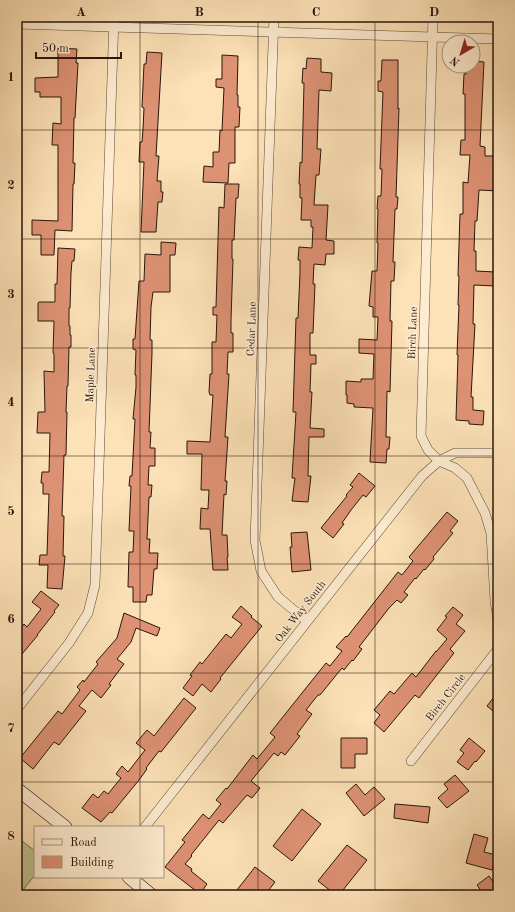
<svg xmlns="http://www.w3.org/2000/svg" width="515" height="912" font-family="'Old Standard TT',serif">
<rect width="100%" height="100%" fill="#fde2b7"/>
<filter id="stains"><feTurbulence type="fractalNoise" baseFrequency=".005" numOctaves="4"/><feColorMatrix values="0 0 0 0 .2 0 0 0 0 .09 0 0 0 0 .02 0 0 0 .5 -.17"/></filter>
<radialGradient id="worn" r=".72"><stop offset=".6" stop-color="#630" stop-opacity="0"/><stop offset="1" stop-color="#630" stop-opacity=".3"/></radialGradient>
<path fill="#bec38f" stroke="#746c4e" d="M17 837 35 851V875L19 895H17Z"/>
<path fill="#de9274" stroke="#29150c" d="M58 48 77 49 76 63H78L75 118H74L73 163H75L74 184H73L72 231 55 230 54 255H41V235H32V220L58 221V145H52L53 123 61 124V97H40V92H35V78L58 77Z
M147 52 162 53 156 156H159L157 181H161V192H163L162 202H158L156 232H141L144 162H139L140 142H142L143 129 144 108 142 107 144 64H146Z
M222 55 238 56 237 95H238V107H240L239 127H235V163H229L228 183 203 182 204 166 213 167V152H219L220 130 222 131 224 88 216 87V79H222Z
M307 58 321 59V72L332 73 331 91 319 90 317 149H321L319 175H316L314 205H328L326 240 334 241V254H326L325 265 314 264 313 284H315L313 333H310V355H316V364H311L310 392H312L310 428 324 429V437H309L308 476H311L308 502 292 501 295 478H292L296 412H293L296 318H298L300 273V260H298L299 247 312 248 313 227H311V220H301L302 198H300V184H299L300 162 302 163 303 124 304 83H302L303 68 306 69Z
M382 60H398V109L399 108 396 197H398L397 209H395L393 262H395L394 281H391L390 321H392L390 392 387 391 386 437H390L389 449H387L386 463 370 462 373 408 354 407V404L347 403V395H346V381L361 382V379H373L374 354 359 353V339L377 340 378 317H373V307L369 306 372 271H377L378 243H377L378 209H377L378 196H381L382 169H380L383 92 378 91V81H381Z
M473 61 484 62 480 146 485 147V156H494V176H498V191L479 190 477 221H475L474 251H476V271L495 272V286L474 285 473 324H475L471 397H473V410L484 411 483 425 469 424V421L456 420 458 355H457L459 305H458L459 276H458L460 214H463V182L468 183 470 155H460L461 140H465V94H463L464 74H466V66H473Z
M225 184H239L238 198H236L234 240H232V259H233L231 320V333H233V352H228L227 374H229L225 437H228L225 481H227L226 495 224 494 222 535H227L228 557H227L228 570H213L210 529H200L201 508 208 509 209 490H201L202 454H187V441L210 442 213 395H210L209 392 210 374H212V342H216L217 315H213V307H216L219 207 224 208Z
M161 242 176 243 175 255H170V292H153L151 307 150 340H152V353L149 432H151L150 448H155V466H149L148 485H152L151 497H149L147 539H150L149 553H158L157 569H154L152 595H147L146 602H133V587H128L129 552H133L134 531H129L131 486H129L130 476H132L135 419H133L136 387V375H135L136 350 133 349V339H135L139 281H144L145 254 161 255Z
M58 248 75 249 74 261H72L71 273 70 308H69V326H70V335H71V347H69L68 386H67L66 412H67L66 455H64L62 516H64L63 556H65L62 589 47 588 48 565H39L40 555H47L49 494H43V483H41L42 472H49L50 433H37L38 412H45L44 371 54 372V354L53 353 54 321H38V303L39 302H55V284H57Z
M359 473 375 486 366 497 363 495 351 510 342 523 344 524 333 538 321 528 347 496 346 495 353 487 350 485Z
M447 512 458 521 450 531 453 533 433 557 434 559 425 570 424 569 416 579 415 578 404 592 408 595 401 603 397 600 389 608 359 647 362 649 353 661 352 660 344 670 342 668 320 695H318L306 710 312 714 297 734 300 736 285 755 281 752 278 756 274 753 251 781 260 788 252 798 247 795 223 823 219 820 191 855 192 856 185 864 192 869 191 871 207 884 200 894 165 867 185 842 182 840 203 814 209 819 221 804 216 800 226 788 227 789 253 755 257 759 275 737 270 733 326 663 330 666 342 651 336 647 346 636 347 637 398 572 402 575 413 561 409 557Z
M307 532 311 570 292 572 290 547H292L291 533Z
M41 591 59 605 54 611 55 612 37 635H38L17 660V633L24 624 27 627 41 609 32 602Z
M241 606 252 616 251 617 262 626 220 678 221 679 211 692 202 684 193 696 183 688 192 676 190 675 200 662 202 664 226 634 231 638 242 624 232 617Z
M453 607 463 615 456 624 465 631 450 649 454 653 419 698 415 695 384 732 374 723 380 715 374 710 390 691 394 694 412 673 416 677 436 651V652L447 639 437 630 447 617 445 616Z
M124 613 160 628 157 636 136 628 131 642 117 659 124 664 109 684 111 685 101 698 92 690 79 706 86 711 59 745 54 742 33 769 20 758 58 711 62 714 80 690 77 687 83 680 84 682 98 664 96 662 117 638Z
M498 692V715L487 706Z
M184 698 196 708 161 752 159 751 146 768 147 769 139 780 112 813 110 812 101 822 82 808 93 794 98 798 104 791 108 794 121 778 116 774 122 766 128 772 145 750 136 743 147 730 154 736Z
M341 738H367V754H355V768H341Z
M469 738 485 751 476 762 475 761 468 770 457 762 464 753 460 750Z
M455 775 469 791 447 808 438 798 448 789 444 784Z
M356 784 365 795 374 787 385 799 364 816 346 793Z
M395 804 430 807 428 823 394 818Z
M302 809 321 824 292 861 273 846Z
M474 834 488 838 484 852 496 855 492 870 466 863Z
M347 845 367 860 339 895H336L318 881Z
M255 867 275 882 265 895H233Z
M489 876 498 889V895H484L477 885Z"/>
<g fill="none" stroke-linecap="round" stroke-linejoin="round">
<g stroke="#5e4837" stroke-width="10">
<path id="street" d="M274 17 255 540 261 571 278 597 307 621
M433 17 421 436 428 450 439 461 455 468 467 478 485 513 491 533 495 601 498 621
M17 24 498 39
M17 709 69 643 88 613 95 585 114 17
M411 761 498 649
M145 827 422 476 439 461 455 453H498"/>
</g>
<g stroke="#29150c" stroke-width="14">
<path id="secondary" d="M17 789 65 827
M129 877 151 895"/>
</g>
<use href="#street" stroke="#feecd0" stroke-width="9"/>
<use href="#secondary" stroke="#feecd0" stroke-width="13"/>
</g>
<path fill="none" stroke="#29150c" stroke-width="1" stroke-opacity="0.55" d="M140 17V827M258 17V895M375 17V895M17 130H498M17 239H498M17 348H498M17 456H498M17 564H498M17 673H498M17 782H498M140 877V895"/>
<g text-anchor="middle" stroke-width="3" stroke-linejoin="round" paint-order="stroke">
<g font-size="11" fill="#29150c" stroke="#feecd0">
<text transform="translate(251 329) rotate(-88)" y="4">Cedar Lane</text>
<text transform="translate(412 333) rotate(-88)" y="4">Birch Lane</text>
<text transform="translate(90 375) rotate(-88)" y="4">Maple Lane</text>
<text transform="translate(300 611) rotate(-52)" y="4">Oak Way South</text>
<text transform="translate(445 697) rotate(-52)" y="4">Birch Circle</text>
</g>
</g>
<rect width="515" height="912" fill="none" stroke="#fde2b7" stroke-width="44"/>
<rect x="34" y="826" width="130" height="52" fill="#feecd0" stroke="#a99682"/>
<rect x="42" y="839" width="20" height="6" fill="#feecd0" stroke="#a99682"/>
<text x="70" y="846" font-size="12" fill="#29150c">Road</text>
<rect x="42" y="856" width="20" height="12" fill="#de9274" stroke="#a99682"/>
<text x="70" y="866" font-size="12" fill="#29150c">Building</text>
<g transform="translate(461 54) rotate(218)"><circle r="19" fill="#feecd0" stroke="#a99682"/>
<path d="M0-3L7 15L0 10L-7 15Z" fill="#8f2418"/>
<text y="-6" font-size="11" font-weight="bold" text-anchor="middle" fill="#29150c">N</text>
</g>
<path d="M36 52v6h85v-6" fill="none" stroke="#29150c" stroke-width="2"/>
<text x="42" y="52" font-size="12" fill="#29150c" stroke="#feecd0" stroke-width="3" paint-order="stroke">50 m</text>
<rect x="22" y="22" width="471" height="868" fill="none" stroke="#29150c" stroke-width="1.5"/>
<g font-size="13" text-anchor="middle" font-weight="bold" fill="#29150c">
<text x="81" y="16">A</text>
<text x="199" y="16">B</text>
<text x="316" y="16">C</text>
<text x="434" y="16">D</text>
<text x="11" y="81">1</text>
<text x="11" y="189">2</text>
<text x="11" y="298">3</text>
<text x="11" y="406">4</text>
<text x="11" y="515">5</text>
<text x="11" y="623">6</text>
<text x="11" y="732">7</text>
<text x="11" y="840">8</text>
</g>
<rect width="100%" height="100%" filter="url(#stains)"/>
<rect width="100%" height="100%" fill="url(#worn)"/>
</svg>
